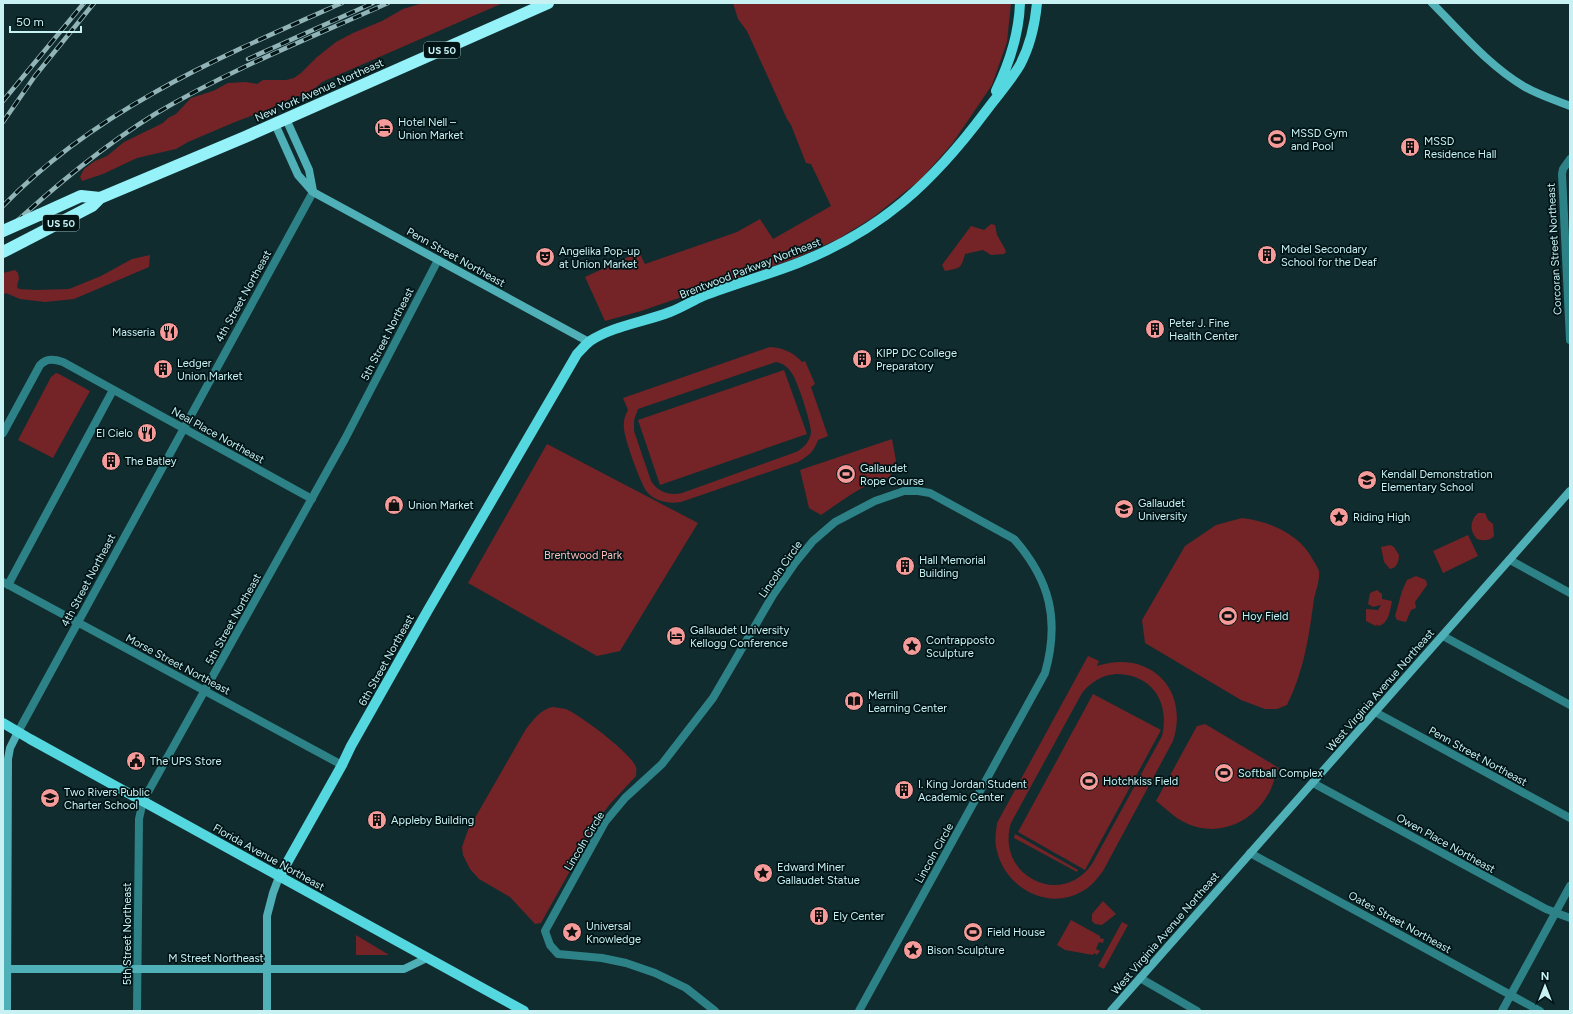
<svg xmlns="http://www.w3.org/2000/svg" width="1573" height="1014" font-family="Figtree,sans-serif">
<rect width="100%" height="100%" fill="#112c2e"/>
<path fill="#742327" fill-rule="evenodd" d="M423 3H503L322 82 310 93 290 99 272 108 235 122 188 142 176 149 137 158 103 174 82 181 80 177 84 169 95 161 107 156 124 142 163 123 168 118 176 114 191 98 213 91 228 83 246 82 257 84 263 80H286L294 78 301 73 317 57 336 42 353 33 382 21 403 9Z
M733 3H1011L1007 42 992 85 952 144 920 180 872 218 838 239 796 258 641 311 605 321 585 277 639 252 645 264 737 232 760 219 773 239 831 206 811 164 806 163 791 125 787 119 747 31 738 19Z
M991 224 995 225 997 235 1005 249 1006 252 1004 254 991 255 983 250 965 254C961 269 960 268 945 271L942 265 971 226 984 230Z
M150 255 149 267 74 299 45 302 20 299 6 293 3 295V273L15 270 18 273 19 278 17 287 19 289 36 290 69 289 101 276 132 259Z
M770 347C783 348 793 352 802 362L805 361 815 384 811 387 828 436 818 440C814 451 809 456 798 462L681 502C669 504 656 502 647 492 641 485 624 438 624 428 623 421 625 416 628 410L623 398 764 349ZM776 362C782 363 788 367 791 372 797 379 812 425 811 433 809 442 804 448 796 452L682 493C670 496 658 492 651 481L634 431V420L638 409Z
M784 370 807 434 660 485 638 420Z
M56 373 59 374 90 391 53 458 18 440 51 377Z
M892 439 896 461 890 477C865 482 842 501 821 515L809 508 800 470Z
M547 444 698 523 620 651 597 656 468 583Z
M1478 513H1485L1488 520 1493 524 1494 536C1490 541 1483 541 1477 539 1469 531 1470 520 1478 513Z
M1242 518C1269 521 1301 535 1313 560 1315 563 1318 568 1319 571 1320 580 1316 590 1314 599 1309 636 1304 671 1287 705L1277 709H1265L1241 700 1145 643 1142 620 1185 546 1216 525Z
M1468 535 1478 556 1443 573 1433 551Z
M1390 545 1394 547 1399 555C1399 561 1397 568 1390 569L1384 562 1381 547Z
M1416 576 1426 580 1427 585 1415 602 1416 608 1411 610 1406 622 1397 620 1395 616 1402 591 1407 580Z
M1377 590 1382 594V599L1392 601C1390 610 1389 624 1378 626V624L1376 626 1366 621V609L1378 610 1381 605 1373 607 1368 604 1370 593Z
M1088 656 1099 661 1097 666C1149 649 1190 689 1173 741L1103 871C1097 879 1091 887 1081 892 1047 911 1005 887 997 851 994 842 996 832 997 823ZM1116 674C1152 674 1170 702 1162 736L1092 864C1061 909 995 875 1011 823L1082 693C1091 682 1102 675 1116 674Z
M1093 694 1161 730 1085 870 1018 832Z
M553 707C557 708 562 708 566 709 581 716 630 752 636 767 637 769 636 773 636 776L610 804 600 817 541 923 535 924 510 897 479 879 470 869 463 855 462 847 468 830 526 729C534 719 541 709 553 707Z
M1205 724 1279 768C1274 777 1273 788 1267 796 1251 823 1218 837 1188 824 1174 818 1167 809 1156 801L1197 726Z
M1015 834 1078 870 1077 872 1014 838Z
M1103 901 1116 914 1102 925 1095 924 1092 921V914Z
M1071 920 1100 936V938L1104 939 1103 943 1099 942 1096 949 1100 951 1097 955 1094 953 1093 955 1065 950 1057 945Z
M1122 922 1128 925 1104 969 1098 966Z
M356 935 389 955H356Z"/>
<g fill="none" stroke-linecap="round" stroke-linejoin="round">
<path stroke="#2d8287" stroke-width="8" d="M1570 159 1563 169 1562 174 1570 340
M3 433 40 365C47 358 54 359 63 362L312 499
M1510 560 1570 593
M3 582 342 765
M8 585 113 390
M1443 636 1570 705
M1375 712 1570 818
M18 732 313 192
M1313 783 1546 909 1570 918
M1250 853 1540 1011
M1140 978 1197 1011
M137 1011 139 819 143 801 345 439 438 260
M715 1011 686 988 655 973 626 963 602 958 558 954 550 945 545 931 605 822 625 798 662 764 713 698 773 595 795 563 813 541 835 522 875 501 904 491H918L930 493 1014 539C1050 580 1060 620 1045 673L859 1011
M1502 1011 1570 886"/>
<path stroke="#50b0b7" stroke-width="8" d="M1432 3C1461 32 1489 66 1525 87 1539 95 1555 100 1570 106
M286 119 309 170 313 191
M275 124 298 175 313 192 589 342
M3 969H404L427 958
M7 1011 8 759 10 748 18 732
M267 1011V916L273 893 279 877
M1111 1011 1570 491"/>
<path stroke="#55d7e0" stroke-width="10" d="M996 91C1009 64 1019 34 1020 3
M3 723 30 739 524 1011
M279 877 342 765 351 746 428 610 577 354C581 350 585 345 590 341 613 326 644 322 670 312 681 308 692 301 703 296 734 284 767 275 798 263 882 230 933 182 986 111 997 96 1010 82 1020 65 1030 46 1035 24 1037 3"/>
<path stroke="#95f2f8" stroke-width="12" d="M39 215 81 196 100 198
M3 252 92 206 100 198 245 137 548 3"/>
<g stroke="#90b4b7" stroke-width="4.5">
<path id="rail" d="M248 59 373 3
M3 101 84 3
M3 122 35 76 94 3
M3 206C96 109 222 56 342 3
M3 234C50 190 100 148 155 114 229 70 310 38 388 3"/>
</g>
<use href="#rail" stroke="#001416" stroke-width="3" stroke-dasharray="9" stroke-linecap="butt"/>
<path stroke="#95f2f8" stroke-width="12" d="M3 231 39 215"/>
</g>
<defs>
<g id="hotel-disc" transform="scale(1)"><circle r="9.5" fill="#f59b99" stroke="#001416"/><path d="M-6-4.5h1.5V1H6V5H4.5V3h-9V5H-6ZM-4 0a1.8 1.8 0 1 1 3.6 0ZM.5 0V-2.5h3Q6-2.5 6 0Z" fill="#111"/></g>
<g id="stadium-disc" transform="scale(1)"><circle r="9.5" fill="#f59b99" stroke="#001416"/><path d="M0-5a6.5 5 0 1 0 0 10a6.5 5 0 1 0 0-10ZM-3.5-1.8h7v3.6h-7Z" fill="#111"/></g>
<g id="building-disc" transform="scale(1)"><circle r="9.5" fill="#f59b99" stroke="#001416"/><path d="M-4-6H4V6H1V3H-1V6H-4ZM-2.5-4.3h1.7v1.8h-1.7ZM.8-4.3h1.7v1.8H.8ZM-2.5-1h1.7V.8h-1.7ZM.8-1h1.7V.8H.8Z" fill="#111"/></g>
<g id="theatre-disc" transform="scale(1)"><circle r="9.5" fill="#f59b99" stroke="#001416"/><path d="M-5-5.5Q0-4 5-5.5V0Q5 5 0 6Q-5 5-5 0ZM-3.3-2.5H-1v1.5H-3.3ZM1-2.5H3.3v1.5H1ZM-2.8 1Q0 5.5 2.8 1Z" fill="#111"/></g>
<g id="restaurant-disc" transform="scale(1)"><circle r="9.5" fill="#f59b99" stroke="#001416"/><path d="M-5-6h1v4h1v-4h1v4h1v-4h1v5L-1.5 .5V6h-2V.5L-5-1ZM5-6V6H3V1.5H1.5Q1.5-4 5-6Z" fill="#111"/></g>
<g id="school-disc" transform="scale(1)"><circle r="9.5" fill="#f59b99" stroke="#001416"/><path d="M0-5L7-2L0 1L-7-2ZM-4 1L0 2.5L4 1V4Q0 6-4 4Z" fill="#111"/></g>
<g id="shop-disc" transform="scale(1)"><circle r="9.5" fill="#f59b99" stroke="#001416"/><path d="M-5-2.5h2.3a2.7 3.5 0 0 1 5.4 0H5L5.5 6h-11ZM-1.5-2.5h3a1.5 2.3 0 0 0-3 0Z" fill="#111"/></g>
<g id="university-disc" transform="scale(1)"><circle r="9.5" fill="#f59b99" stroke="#001416"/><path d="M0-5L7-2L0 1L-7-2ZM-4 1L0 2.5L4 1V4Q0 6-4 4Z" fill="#111"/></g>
<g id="sight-disc" transform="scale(1)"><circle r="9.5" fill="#f59b99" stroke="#001416"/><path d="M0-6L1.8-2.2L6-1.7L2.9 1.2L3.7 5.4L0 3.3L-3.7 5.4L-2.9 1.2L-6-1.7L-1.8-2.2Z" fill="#111"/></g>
<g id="library-disc" transform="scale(1)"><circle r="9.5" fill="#f59b99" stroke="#001416"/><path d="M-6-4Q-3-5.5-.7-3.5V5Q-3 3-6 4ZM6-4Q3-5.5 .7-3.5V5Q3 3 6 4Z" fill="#111"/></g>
<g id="civic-disc" transform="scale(1)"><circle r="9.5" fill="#f59b99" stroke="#001416"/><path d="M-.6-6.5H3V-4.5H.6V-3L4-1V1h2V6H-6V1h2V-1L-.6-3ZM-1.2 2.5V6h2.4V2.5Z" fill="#111"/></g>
</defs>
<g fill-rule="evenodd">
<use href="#hotel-disc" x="384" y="128"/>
<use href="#stadium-disc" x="1277" y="139"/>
<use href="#building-disc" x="1410" y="147"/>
<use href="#building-disc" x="1267" y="255"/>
<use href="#theatre-disc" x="545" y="257"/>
<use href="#building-disc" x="1155" y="329"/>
<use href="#restaurant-disc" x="169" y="332"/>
<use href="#building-disc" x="862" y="359"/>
<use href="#building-disc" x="163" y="369"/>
<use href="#restaurant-disc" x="147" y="433"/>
<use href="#building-disc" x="111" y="461"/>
<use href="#stadium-disc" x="846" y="474"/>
<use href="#school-disc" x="1367" y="480"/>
<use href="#shop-disc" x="394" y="505"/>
<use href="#university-disc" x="1124" y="509"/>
<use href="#sight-disc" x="1339" y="517"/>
<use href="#building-disc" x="905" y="566"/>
<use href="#stadium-disc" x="1228" y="616"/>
<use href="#hotel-disc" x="676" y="636"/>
<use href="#sight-disc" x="912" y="646"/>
<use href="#library-disc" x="854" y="701"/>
<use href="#civic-disc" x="136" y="761"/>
<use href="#stadium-disc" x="1224" y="773"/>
<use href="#stadium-disc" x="1089" y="781"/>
<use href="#building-disc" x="904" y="790"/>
<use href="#school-disc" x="50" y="798"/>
<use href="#building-disc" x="377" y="820"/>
<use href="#sight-disc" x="763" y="873"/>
<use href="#building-disc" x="819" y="916"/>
<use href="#sight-disc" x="572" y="932"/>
<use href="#stadium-disc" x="973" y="932"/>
<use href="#sight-disc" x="913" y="950"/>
</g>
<g text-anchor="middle" stroke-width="3.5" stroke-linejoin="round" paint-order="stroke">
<g fill="#001416" stroke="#8cafb1" stroke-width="1">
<rect x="424" y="42" width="36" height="16" rx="3"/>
<rect x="43" y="215" width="36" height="16" rx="3"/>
</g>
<g font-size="10" font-weight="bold" fill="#c8f1f4">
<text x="442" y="54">US 50</text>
<text x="61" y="227">US 50</text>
</g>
<g font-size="11" fill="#c8f1f4" stroke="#001416">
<text transform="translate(319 90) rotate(-24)" y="4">New York Avenue Northeast</text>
<text transform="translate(1554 249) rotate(-93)" y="4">Corcoran Street Northeast</text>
<text transform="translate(456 257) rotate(29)" y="4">Penn Street Northeast</text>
<text transform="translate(750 268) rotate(-21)" y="4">Brentwood Parkway Northeast</text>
<text transform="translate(243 296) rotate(-61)" y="4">4th Street Northeast</text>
<text transform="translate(387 334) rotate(-63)" y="4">5th Street Northeast</text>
<text transform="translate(218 435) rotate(29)" y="4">Neal Place Northeast</text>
<text transform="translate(780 569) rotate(-55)" y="4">Lincoln Circle</text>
<text transform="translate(88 580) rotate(-62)" y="4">4th Street Northeast</text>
<text transform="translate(233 619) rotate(-61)" y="4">5th Street Northeast</text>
<text transform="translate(386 660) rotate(-61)" y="4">6th Street Northeast</text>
<text transform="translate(178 664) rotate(28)" y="4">Morse Street Northeast</text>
<text transform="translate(1380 690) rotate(-49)" y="4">West Virginia Avenue Northeast</text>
<text transform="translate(1478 756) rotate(29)" y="4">Penn Street Northeast</text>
<text transform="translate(584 841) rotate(-59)" y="4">Lincoln Circle</text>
<text transform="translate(1446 843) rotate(29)" y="4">Owen Place Northeast</text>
<text transform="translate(934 853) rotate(-61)" y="4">Lincoln Circle</text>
<text transform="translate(269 857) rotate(29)" y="4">Florida Avenue Northeast</text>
<text transform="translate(1400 922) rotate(29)" y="4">Oates Street Northeast</text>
<text transform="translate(1165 933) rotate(-49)" y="4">West Virginia Avenue Northeast</text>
<text transform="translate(127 934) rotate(-90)" y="4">5th Street Northeast</text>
<text x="216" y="962">M Street Northeast</text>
</g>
<g font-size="11" fill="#c8f1f4" stroke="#001416" text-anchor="start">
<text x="398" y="126">Hotel Nell –<tspan x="398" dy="13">Union Market</tspan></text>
<text x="1291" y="137">MSSD Gym<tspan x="1291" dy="13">and Pool</tspan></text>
<text x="1424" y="145">MSSD<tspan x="1424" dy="13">Residence Hall</tspan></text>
<text x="1281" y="253">Model Secondary<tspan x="1281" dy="13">School for the Deaf</tspan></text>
<text x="559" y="255">Angelika Pop-up<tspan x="559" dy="13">at Union Market</tspan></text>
<text x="1169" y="327">Peter J. Fine<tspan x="1169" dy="13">Health Center</tspan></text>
<text x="155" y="336" text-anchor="end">Masseria</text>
<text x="876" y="357">KIPP DC College<tspan x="876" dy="13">Preparatory</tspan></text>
<text x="177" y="367">Ledger<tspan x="177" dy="13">Union Market</tspan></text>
<text x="133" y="437" text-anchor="end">El Cielo</text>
<text x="125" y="465">The Batley</text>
<text x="860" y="472">Gallaudet<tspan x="860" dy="13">Rope Course</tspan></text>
<text x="1381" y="478">Kendall Demonstration<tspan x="1381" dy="13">Elementary School</tspan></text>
<text x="1138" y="507">Gallaudet<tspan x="1138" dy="13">University</tspan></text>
<text x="408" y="509">Union Market</text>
<text x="1353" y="521">Riding High</text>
<text x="919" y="564">Hall Memorial<tspan x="919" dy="13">Building</tspan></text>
<text x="1242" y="620">Hoy Field</text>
<text x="690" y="634">Gallaudet University<tspan x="690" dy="13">Kellogg Conference</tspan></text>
<text x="926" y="644">Contrapposto<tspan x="926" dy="13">Sculpture</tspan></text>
<text x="868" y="699">Merrill<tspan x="868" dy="13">Learning Center</tspan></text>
<text x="150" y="765">The UPS Store</text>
<text x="1238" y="777">Softball Complex</text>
<text x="1103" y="785">Hotchkiss Field</text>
<text x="918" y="788">I. King Jordan Student<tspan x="918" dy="13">Academic Center</tspan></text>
<text x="64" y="796">Two Rivers Public<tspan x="64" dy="13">Charter School</tspan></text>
<text x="391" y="824">Appleby Building</text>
<text x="777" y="871">Edward Miner<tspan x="777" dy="13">Gallaudet Statue</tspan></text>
<text x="833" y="920">Ely Center</text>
<text x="586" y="930">Universal<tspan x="586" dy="13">Knowledge</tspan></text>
<text x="987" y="936">Field House</text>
<text x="927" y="954">Bison Sculpture</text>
</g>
<g font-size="11" fill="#fdbbb8" stroke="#001416">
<text x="583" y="559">Brentwood Park</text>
</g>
</g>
<rect width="1573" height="1014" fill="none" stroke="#c8f1f4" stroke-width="8"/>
<g transform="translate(1545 986)" stroke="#001416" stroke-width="3" paint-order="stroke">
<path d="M0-3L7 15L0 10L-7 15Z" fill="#c8f1f4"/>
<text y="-6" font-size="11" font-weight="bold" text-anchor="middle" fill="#c8f1f4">N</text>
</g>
<path d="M10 26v6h71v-6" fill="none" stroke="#c8f1f4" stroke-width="2"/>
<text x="16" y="26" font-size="12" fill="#c8f1f4" stroke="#001416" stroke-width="3" paint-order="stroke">50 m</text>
</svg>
